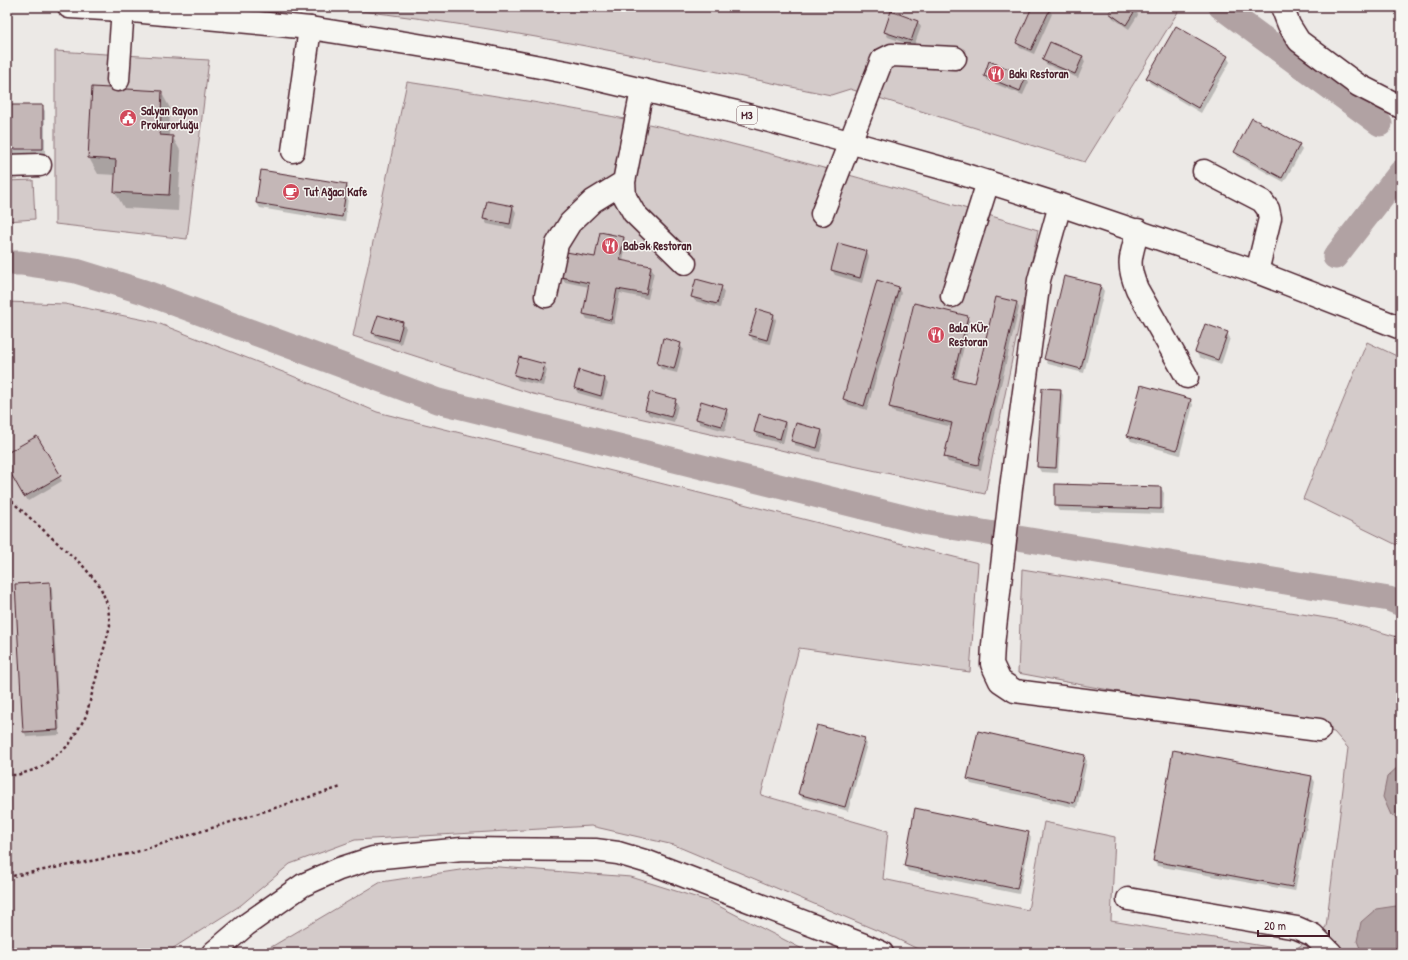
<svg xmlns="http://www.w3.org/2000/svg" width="1408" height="960" font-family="'Patrick Hand',sans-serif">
<rect width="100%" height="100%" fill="#ece9e6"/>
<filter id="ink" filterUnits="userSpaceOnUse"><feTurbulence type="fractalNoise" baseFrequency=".025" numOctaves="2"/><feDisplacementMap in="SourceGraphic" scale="8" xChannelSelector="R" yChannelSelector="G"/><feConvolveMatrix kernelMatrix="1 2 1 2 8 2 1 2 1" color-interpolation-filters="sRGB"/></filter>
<g filter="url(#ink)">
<path fill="#d4cbca" stroke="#8f757a" d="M324 7H1181L1085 162 850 89 831 95C663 61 494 24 324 7Z
M55 51 209 60 187 239 55 224Z
M407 82C498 96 590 110 680 131 800 160 919 194 1038 230L985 494 820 459 533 394 353 336Z
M33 180 35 219 7 221V181Z
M7 302 65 304 155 322 288 374 377 412 978 563 970 672 799 648 761 795 888 831 883 879 1028 910 1044 822 1115 837 1111 921 1293 951 1326 927 1348 748 1334 732 1018 673 1022 569 1339 620 1401 638V953H926L895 938 674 845 591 826 355 840 290 864 241 905 167 952 163 953H7Z
M1367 342 1401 358V547L1303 499Z
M486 866 631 877 711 902 810 953H261L381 882Z"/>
<path fill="#b1a2a3" stroke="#886e73" d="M1401 764V821L1391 815 1383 797 1387 777Z
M1396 906 1401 909V953H1362L1357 941 1361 922 1376 909Z"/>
<path fill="#0003" d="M1033 7H1044L1049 9 1052 14 1034 54 1020 48 1017 43Z
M1114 7H1131L1136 10 1138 15 1129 29 1113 18 1110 13Z
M918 22 921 27 914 46 888 37 885 32Z
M1050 43 1083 57 1085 62 1078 78 1046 64 1043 60Z
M1227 57 1230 62 1201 113 1150 83 1147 78Z
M990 62 1026 77 1029 82 1023 95 988 81 985 76Z
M93 88 161 92 170 108 169 136H172L181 152 178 211 124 208 115 192 116 175 98 174 89 158Z
M7 106H42L45 111V154H7Z
M1299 145 1302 150 1284 182 1238 157 1235 152Z
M262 172 347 185 349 190 345 222 260 208 257 203Z
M488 202 513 207 516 212 512 229 487 224 484 219Z
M623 238 626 243 623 262 651 267 654 272 648 299 620 293 614 324 587 319 584 314 589 287 565 282 562 277 567 253 596 258Z
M867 252 869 257 862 283 835 275 832 270Z
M878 282 898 288 901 293 867 410 847 404 844 399Z
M1101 286 1104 291 1084 373 1048 364 1045 359Z
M721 287 724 292 720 308 695 301 692 296Z
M1017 303 1019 308 981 470 948 462 945 457 952 427 893 412 890 407 914 304 967 317 970 322 956 379 976 384Z
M774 315 776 320 770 344 753 340 750 335Z
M378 316 403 323 406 328 401 344 376 338 373 333Z
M1227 333 1230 338 1221 365 1199 357 1196 352Z
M680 344 683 349 677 373 661 369 658 364Z
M544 365 547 370 543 386 518 380 515 375Z
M605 379 608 384 603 400 578 393 575 388Z
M1043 389 1060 390 1063 395 1058 473 1041 472 1038 467Z
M675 400 678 405 674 422 649 415 646 410Z
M1191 400 1193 405 1180 455 1131 441 1128 436Z
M726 410 729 415 725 431 700 424 697 419Z
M785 422 787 427 783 444 758 437 755 432Z
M822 431 824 436 820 452 795 445 792 440Z
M36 437 62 481 28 501 7 465V454Z
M1056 485 1161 488 1164 493 1163 514 1059 511 1056 506Z
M49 583 52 588 60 735 27 737 24 732Z
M864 739 867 744 848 811 802 798 799 793Z
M1084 756 1087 761 1077 808 971 784 968 779Z
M1312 777 1315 782 1295 891 1157 866 1154 861Z
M1028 833 1031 838 1019 894 908 871 905 866Z"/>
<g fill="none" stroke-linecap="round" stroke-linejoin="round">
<path stroke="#b1a2a3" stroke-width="25" d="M1221 7 1380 124
M1335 257 1401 172
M7 263H21L76 271 144 292 438 401 927 523 1389 599 1401 604"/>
</g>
<path fill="#c4b7b7" stroke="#4a1f2b" d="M1032 7H1046L1050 9 1031 50 1016 43Z
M1113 7H1133L1136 9 1126 25 1109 13Z
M891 11 918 21 911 41 884 32Z
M1176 26 1228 56 1198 108 1146 78Z
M1050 42 1083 56 1075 74 1042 60Z
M989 61 1026 76 1020 91 984 76Z
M92 87 162 91 160 135 173 136 169 195 114 192 116 160 88 158Z
M7 105H43V149H7Z
M1252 118 1300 144 1282 178 1234 152Z
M261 170 347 184 342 217 256 203Z
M487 201 513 206 510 224 483 219Z
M600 232 624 237 620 260 651 266 646 294 617 289 611 320 583 314 589 283 561 277 566 252 595 257Z
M838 243 867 251 860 278 831 270Z
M1064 276 1101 285 1081 369 1044 359Z
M696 279 722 286 717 304 691 297Z
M877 280 899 287 864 406 843 399Z
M996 297 1017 302 978 465 944 457 952 423 889 407 914 303 968 316 953 378 975 383Z
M757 309 774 314 767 340 749 335Z
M378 315 403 322 398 340 372 333Z
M1205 324 1228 332 1218 360 1195 352Z
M663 338 681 343 674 369 657 364Z
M519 357 545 364 540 382 514 375Z
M579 370 605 378 601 396 574 388Z
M1141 385 1191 399 1177 450 1127 436Z
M1042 388 1061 389 1056 468 1037 467Z
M650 392 676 399 671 417 645 410Z
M701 401 727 409 722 426 696 419Z
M759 414 785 422 780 439 754 432Z
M796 423 822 430 817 448 791 441Z
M37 436 61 476 24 497 7 467V453Z
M1055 484 1161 487V509L1055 506Z
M50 582 58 730 23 732 15 584Z
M817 725 865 738 845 807 798 794Z
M978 731 1085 755 1074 803 967 779Z
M1173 750 1312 776 1292 887 1153 861Z
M915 808 1029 832 1017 889 904 866Z"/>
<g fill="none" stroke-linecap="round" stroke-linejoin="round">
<g stroke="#4a1f2b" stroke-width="25">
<path id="minor" d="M1282 7 1289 25 1299 41 1358 85 1401 107
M118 80 123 7
M642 90 624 182 625 197 634 213 685 263
M293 151 310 28
M7 166 40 165
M1204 171 1262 201 1268 209 1270 218 1257 272
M1060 205 1039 280 1011 488 993 645 992 664 1000 681 1015 691 1319 730
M822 214 882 60 892 55 955 58
M1138 230C1131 256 1126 263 1137 289L1187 377
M546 296 557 244 570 223 593 201 624 182
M952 296 988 182
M1128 899 1297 928 1313 935 1331 953
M213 953 246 925 303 885 339 869 373 858 462 849 595 850 618 853 648 862 864 945 882 953"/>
</g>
<g stroke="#4a1f2b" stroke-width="25">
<path id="major" d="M69 7 122 10 310 28 406 43 478 55 566 72 736 112 849 142 956 172 1060 205 1257 272 1401 328"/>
</g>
<path stroke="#4a1f2b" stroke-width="2.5" stroke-dasharray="3 3" stroke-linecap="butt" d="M1394 7 1401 12
M7 497 83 566 100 586 108 606 110 626 86 716 69 745 40 768 17 775H7
M7 877 133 853 341 787"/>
<use href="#minor" stroke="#f6f6f2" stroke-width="22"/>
<use href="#major" stroke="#f6f6f2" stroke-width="22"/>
</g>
</g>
<defs>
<g id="restaurant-disc" transform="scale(0.9)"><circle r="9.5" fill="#d1495b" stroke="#f6f6f2"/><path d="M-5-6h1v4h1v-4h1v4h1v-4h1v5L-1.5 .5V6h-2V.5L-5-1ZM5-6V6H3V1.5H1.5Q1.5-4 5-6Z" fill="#fff"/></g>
<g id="civic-disc" transform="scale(0.9)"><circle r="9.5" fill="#d1495b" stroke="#f6f6f2"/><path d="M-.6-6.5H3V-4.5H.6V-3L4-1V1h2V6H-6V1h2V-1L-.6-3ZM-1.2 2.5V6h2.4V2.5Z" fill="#fff"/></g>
<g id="cafe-disc" transform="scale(0.9)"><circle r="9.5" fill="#d1495b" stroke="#f6f6f2"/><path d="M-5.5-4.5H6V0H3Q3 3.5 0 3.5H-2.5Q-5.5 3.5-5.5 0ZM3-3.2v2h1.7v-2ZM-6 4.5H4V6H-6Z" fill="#fff"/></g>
</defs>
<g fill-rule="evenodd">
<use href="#restaurant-disc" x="996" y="74"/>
<use href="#civic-disc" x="128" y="118"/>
<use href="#cafe-disc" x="291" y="192"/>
<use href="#restaurant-disc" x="610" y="246"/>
<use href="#restaurant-disc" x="936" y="335"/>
</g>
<g text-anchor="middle" stroke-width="3" stroke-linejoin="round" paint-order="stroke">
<rect fill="#f6f6f2" stroke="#7e6067" stroke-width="1" x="737" y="106" width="20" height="18" rx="3"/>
<g font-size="11" font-weight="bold" fill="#4a1f2b">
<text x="747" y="119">M3</text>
</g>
<g font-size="12" font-weight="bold" fill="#4a1f2b" stroke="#f6f6f2" text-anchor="start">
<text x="1009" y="78">Bakı Restoran</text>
<text x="141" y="115">Salyan Rayon<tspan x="141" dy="14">Prokurorluğu</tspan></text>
<text x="304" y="196">Tut Ağacı Kafe</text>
<text x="623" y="250">Babək Restoran</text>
<text x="949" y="332">Bala KÜr<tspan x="949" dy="14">Restoran</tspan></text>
</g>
</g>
<rect width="1408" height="960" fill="none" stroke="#f6f6f2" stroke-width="24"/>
<rect x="12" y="12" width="1384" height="936" fill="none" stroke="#4a1f2b" stroke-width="1.5" filter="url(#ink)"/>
<path d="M1258 930v6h71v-6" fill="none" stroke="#4a1f2b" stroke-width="2"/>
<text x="1264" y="930" font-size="12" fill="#4a1f2b" stroke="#f6f6f2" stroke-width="3" paint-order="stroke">20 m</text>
</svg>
